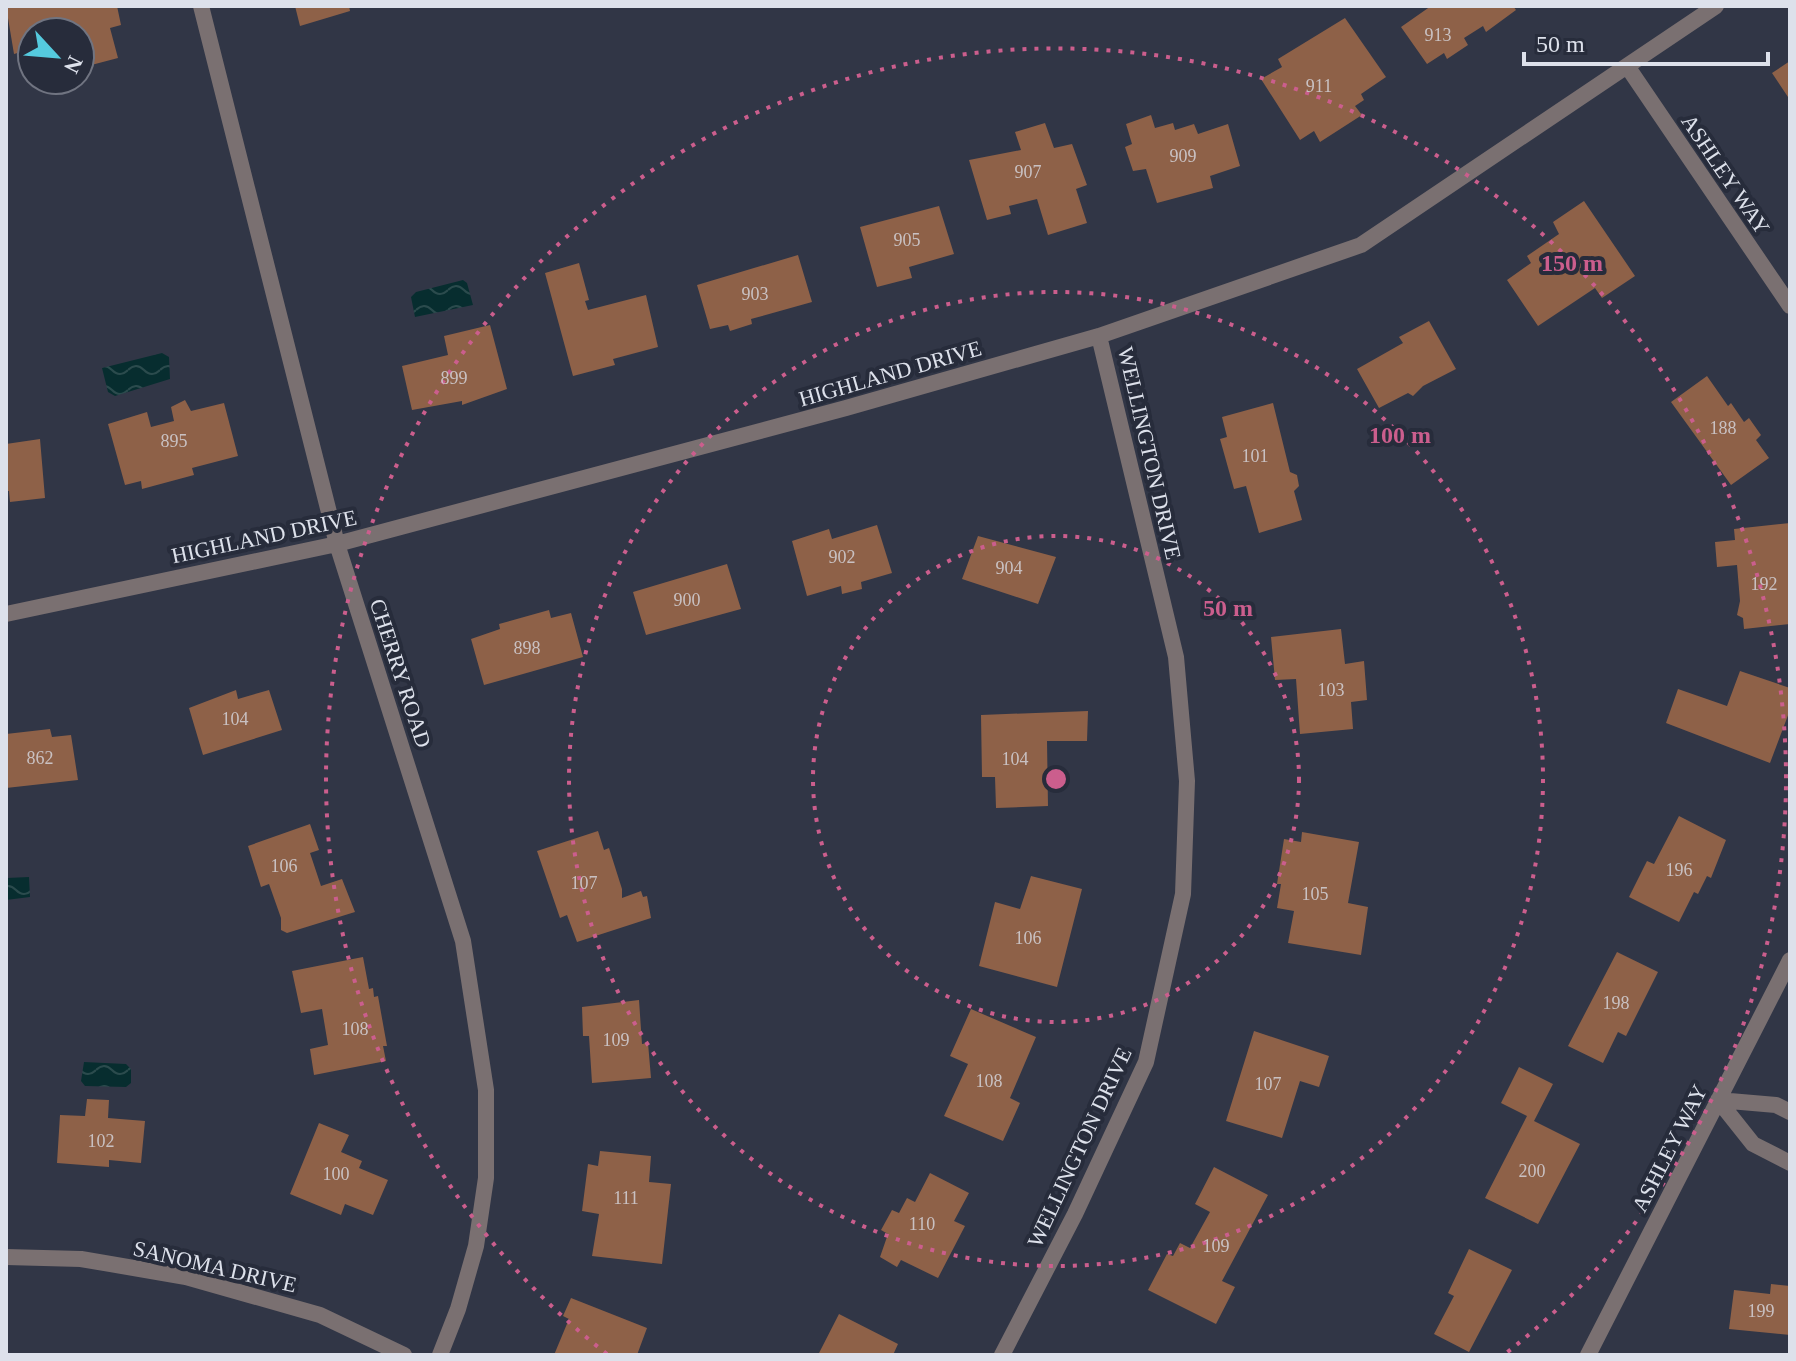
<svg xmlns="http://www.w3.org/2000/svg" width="1796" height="1361" font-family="'Times New Roman',serif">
<defs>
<pattern id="water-waves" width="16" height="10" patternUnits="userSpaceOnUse" patternTransform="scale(2)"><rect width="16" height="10" fill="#072d2f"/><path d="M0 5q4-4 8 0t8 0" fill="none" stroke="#2b4b4d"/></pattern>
</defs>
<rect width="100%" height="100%" fill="#313646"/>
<path fill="url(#water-waves)" d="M463 280 467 283 473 305 415 317 411 297 416 292Z
M162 353 169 357 170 379 115 396 108 392 102 368Z
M29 877 30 897 6 900V878Z
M84 1062 126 1064 131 1069V1083L126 1087 85 1086 81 1081Z"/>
<path fill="#8e6148" d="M6 6H117L121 25 110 28 118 58 80 68V32H32V49L14 54Z
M295 6H349L350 11 300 26Z
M1431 6H1513L1516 10 1486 32 1483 26 1464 38 1468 45 1447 59 1444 53 1427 64 1401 27Z
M1345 18 1386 77 1361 94 1364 100 1355 106 1362 115 1320 142 1314 131 1300 140 1261 79 1282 67 1278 59Z
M1790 61V100L1772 73Z
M1151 115 1155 128 1173 123 1175 130 1194 124 1198 134 1228 124 1240 166 1210 176 1213 188 1157 203 1146 169 1133 171 1125 147 1132 144 1126 124Z
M1045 123 1054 148 1072 144 1087 185 1076 189 1087 223 1048 235 1037 199 1009 206 1011 214 987 220 969 160 1021 150 1015 132Z
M1584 201 1635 276 1602 298 1595 288 1538 326 1507 280 1531 263 1527 256 1559 234 1553 222Z
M939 206 954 254 909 267 912 278 877 287 860 227Z
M798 255 812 302 751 319 752 324 730 331 728 325 710 329 697 285Z
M579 263 589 300 585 301 588 310 646 295 658 347 613 359 615 365 573 376 545 273Z
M1429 321 1456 369 1423 386 1413 396 1408 393 1379 408 1357 369 1403 343 1399 337Z
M490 325 507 389 462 405V401L412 410 402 366 448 355 444 336Z
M1707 376 1728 406 1731 403 1744 422 1749 418 1761 435 1756 440 1769 458 1731 485 1671 402Z
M185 400 191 411 224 403 238 456 192 468 194 475 142 489 141 481 125 485 108 424 147 412 151 427 174 421 171 407Z
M1273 403 1290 472 1297 475 1299 486 1294 491 1302 520 1259 533 1246 486 1234 489 1220 439 1227 437 1222 417Z
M40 439 45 498 10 502 9 491H6V444Z
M1790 523V624L1744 629 1743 618 1737 615 1740 601 1737 565 1717 567 1715 542 1735 540 1734 529Z
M877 525 892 573 861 582 862 589 842 594 841 586 807 596 792 541 829 529 832 539Z
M978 536 1056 557 1038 604 962 579Z
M727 564 741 609 646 635 633 592Z
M549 610 551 618 571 613 583 657 484 685 471 639 500 629 499 624Z
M1341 629 1345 664 1364 661 1367 700 1351 702 1353 729 1300 734 1296 679 1275 680 1271 637Z
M1740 671 1790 688V710L1770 763 1666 723 1678 689 1727 706Z
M236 690 238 699 269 690 282 730 203 755 189 708Z
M1088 711 1087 741H1047L1048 806 996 808 995 777H982L981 715Z
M50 729 52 737 71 735 78 780 6 788V734Z
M1679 816 1726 840 1711 878 1707 876 1698 894 1694 892 1679 922 1629 897 1647 861 1654 864Z
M310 824 319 850 310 853 321 886 342 879 355 912 287 933 281 930V918L269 884 261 887 248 846Z
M598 831 604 850 609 848 622 889V898L641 891 643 897 647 896 651 918 577 942 567 915 560 918 537 851Z
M1302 832 1359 842 1348 903 1368 907 1361 955 1288 943 1294 911 1277 908 1281 884H1277L1284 839 1301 842Z
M1031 876 1082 889 1057 987 979 966 995 902 1020 909Z
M1617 952 1658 972 1626 1036 1618 1032 1603 1063 1568 1046Z
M363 957 369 989 373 988 374 997 378 996 387 1046H383L386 1061 314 1075 310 1049 328 1045 322 1009 301 1013 292 971Z
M639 1000 642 1044 648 1043 651 1078 592 1083 589 1036H583L582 1007Z
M971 1009 1036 1037 1010 1098 1020 1103 1003 1141 944 1116 968 1064 950 1056Z
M1254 1031 1329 1056 1319 1087 1300 1081 1282 1138 1226 1121Z
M1519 1067 1553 1084 1534 1121 1580 1144 1538 1224 1485 1198 1527 1116 1501 1103Z
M87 1099 109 1100 108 1118 145 1121 141 1163 109 1160V1167L57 1163 60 1115 85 1116Z
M319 1123 349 1135 341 1152 362 1161 359 1168 388 1180 373 1215 345 1204 341 1215 290 1194Z
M600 1151 651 1156 649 1182 671 1184 662 1264 592 1256 599 1214 582 1211 588 1164 598 1166Z
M1214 1167 1268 1195 1222 1281 1235 1287 1216 1324 1148 1290 1167 1254 1173 1256 1180 1243 1190 1248 1210 1212 1195 1204Z
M930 1173 969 1193 954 1221 965 1226 938 1278 901 1260 897 1267 880 1257 888 1234 881 1230 892 1210 899 1213 907 1198 915 1202Z
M1469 1249 1512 1270 1469 1352 1434 1334 1454 1296 1448 1293Z
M1771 1284 1790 1286V1335L1729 1329 1734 1290 1770 1294Z
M571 1298 647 1328 637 1355H554L569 1319 563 1316Z
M839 1314 898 1344 893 1355H818Z"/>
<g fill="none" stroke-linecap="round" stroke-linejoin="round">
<path stroke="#7a7071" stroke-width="16" d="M201 6 337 544 463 941 486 1090V1178L476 1246 458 1309 440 1355
M1627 66 1790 306
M6 614 337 544 846 408 1099 336 1361 245 1716 6
M1718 1100 1753 1144 1790 1163
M1718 1100 1776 1105 1790 1112
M6 1257 81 1259 186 1277 320 1315 404 1355
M1002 1355 1075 1214 1146 1062 1183 894 1187 781 1176 657 1099 336
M1588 1355 1790 960"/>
</g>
<g fill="none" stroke="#cb5e8d" stroke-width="4" stroke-dasharray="4 8">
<circle cx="1056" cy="779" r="243"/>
<circle cx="1056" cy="779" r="487"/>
<path d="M607 1354A730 730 0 1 1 1505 1354"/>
</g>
<g text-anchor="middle" stroke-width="8" stroke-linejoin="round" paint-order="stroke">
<g font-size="18" fill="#c9c1c2">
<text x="1438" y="41">913</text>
<text x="1319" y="92">911</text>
<text x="1183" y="162">909</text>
<text x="1028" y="178">907</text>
<text x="907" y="246">905</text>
<text x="755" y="300">903</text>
<text x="454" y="384">899</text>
<text x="1723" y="434">188</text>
<text x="174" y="447">895</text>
<text x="1255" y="462">101</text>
<text x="842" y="563">902</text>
<text x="1009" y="574">904</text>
<text x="1764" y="590">192</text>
<text x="687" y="606">900</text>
<text x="527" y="654">898</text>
<text x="1331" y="696">103</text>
<text x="235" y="725">104</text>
<text x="40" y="764">862</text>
<text x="1015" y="765">104</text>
<text x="284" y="872">106</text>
<text x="1679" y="876">196</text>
<text x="584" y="889">107</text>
<text x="1315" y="900">105</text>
<text x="1028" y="944">106</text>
<text x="1616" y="1009">198</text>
<text x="355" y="1035">108</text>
<text x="616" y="1046">109</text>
<text x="989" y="1087">108</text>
<text x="1268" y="1090">107</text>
<text x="101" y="1147">102</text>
<text x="1532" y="1177">200</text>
<text x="336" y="1180">100</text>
<text x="626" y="1204">111</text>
<text x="922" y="1230">110</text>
<text x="1216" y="1252">109</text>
<text x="1761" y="1317">199</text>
</g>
<g font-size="22" fill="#dde1eb" stroke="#272c3b">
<text transform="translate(1726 174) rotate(56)" y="8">ASHLEY WAY</text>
<text transform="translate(890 373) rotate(-16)" y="8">HIGHLAND DRIVE</text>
<text transform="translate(1150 453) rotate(77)" y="8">WELLINGTON DRIVE</text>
<text transform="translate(264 536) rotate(-12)" y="8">HIGHLAND DRIVE</text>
<text transform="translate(401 673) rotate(72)" y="8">CHERRY ROAD</text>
<text transform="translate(1079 1147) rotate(-65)" y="8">WELLINGTON DRIVE</text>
<text transform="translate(1669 1148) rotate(-63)" y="8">ASHLEY WAY</text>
<text transform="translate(215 1266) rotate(13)" y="8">SANOMA DRIVE</text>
</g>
</g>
<circle cx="1056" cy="779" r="12" fill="#cb5e8d" stroke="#272c3b" stroke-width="4"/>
<g font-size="24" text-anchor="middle" font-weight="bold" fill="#cb5e8d" stroke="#272c3b" stroke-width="8" stroke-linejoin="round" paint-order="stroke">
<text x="1572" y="271">150 m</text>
<text x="1400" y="443">100 m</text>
<text x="1228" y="616">50 m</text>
</g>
<rect width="1796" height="1361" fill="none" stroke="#dde1eb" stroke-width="16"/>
<g transform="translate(56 56) rotate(116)"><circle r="38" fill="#272c3b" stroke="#707481" stroke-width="2"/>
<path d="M0-6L14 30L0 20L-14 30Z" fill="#55cade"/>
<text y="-12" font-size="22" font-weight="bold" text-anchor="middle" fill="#dde1eb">N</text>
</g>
<path d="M1524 52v12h244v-12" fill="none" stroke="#dde1eb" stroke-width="4"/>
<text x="1536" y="52" font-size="24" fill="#dde1eb" stroke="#272c3b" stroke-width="6" paint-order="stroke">50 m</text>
</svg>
